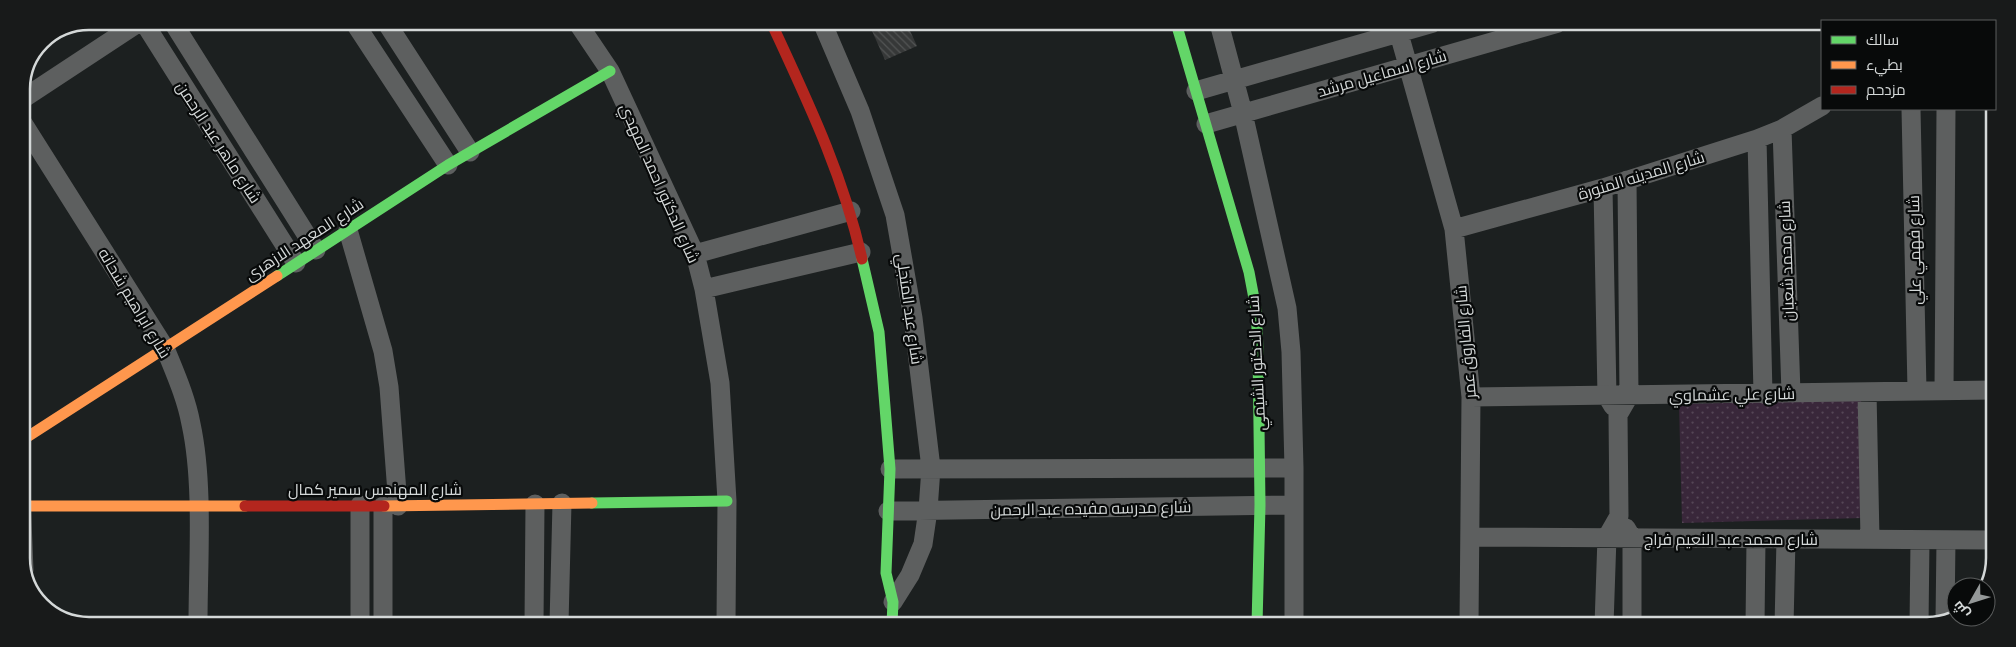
<svg xmlns="http://www.w3.org/2000/svg" width="2016" height="647" font-family="'Exo 2',Cairo,sans-serif">
<defs>
<pattern id="grass-dots" width="8" height="8" patternUnits="userSpaceOnUse" patternTransform="scale(1.25)"><rect width="8" height="8" fill="#39273a"/><path d="M2 2h.1M6 6h.1" fill="none" stroke="#554656" stroke-width="1.8" stroke-linecap="round"/></pattern>
<pattern id="building-back-hatch" width="6" height="6" patternUnits="userSpaceOnUse" patternTransform="scale(1.25)"><rect width="6" height="6" fill="#363838"/><path d="M-1 5l2 2M0 0l6 6M5-1l2 2" fill="none" stroke="#525454"/></pattern>
</defs>
<rect width="100%" height="100%" fill="#1c2020"/>
<path fill="url(#grass-dots)" d="M1861 400 1864 518 1682 523 1679 404Z"/>
<path fill="url(#building-back-hatch)" d="M868 22H906L917 46 885 60Z"/>
<g fill="none" stroke-linecap="round" stroke-linejoin="round">
<path stroke="#5d5f5f" stroke-width="19" d="M143 21 296 263
M172 21 316 250
M354 22 448 165
M386 22 470 152
M577 22 610 71 695 254 704 289 720 383 727 501 726 624
M822 22 860 111 895 215 913 318 931 468 928 510 923 544 910 575 893 602
M1219 23 1243 113 1287 308 1291 352 1294 468V625
M1396 23 1454 229 1471 397 1469 625
M1196 91 1433 23
M21 100 141 21
M1911 109 1917 390
M21 120 165 348C175 373 186 397 191 424 204 484 198 562 198 624
M1206 124 1558 23
M1782 129 1791 393
M1757 139 1763 394
M1603 188 1607 396 1613 406
M1454 229 1603 188 1757 139 1782 129 1822 106
M348 230 383 351 389 387 398 506
M695 254 851 211
M704 289 861 252
M1944 390 1946 109
M1867 392 1870 539
M1471 397 1993 390
M890 469 1294 468
M21 495 24 570
M383 506V624
M888 511 1294 505
M1626 528 1632 538V625
M1470 537 1993 540
M1945 620 1946 540
M360 624V505
M534 624 535 504
M559 624 562 503
M1604 625 1607 537 1619 516 1618 415 1629 396 1627 180
M1755 626 1756 539
M1784 626 1786 539
M1919 626 1920 540"/>
<path stroke="#63d668" stroke-width="11" d="M1176 23 1249 272 1256 309 1258 348 1260 505 1257 625
M862 259 879 332 890 469 886 573 893 602 892 624
M277 276 448 165 610 71
M592 503 727 501"/>
<path stroke="#ff974d" stroke-width="11" d="M21 441 277 276
M23 506H245
M384 506 592 503"/>
<path stroke="#b3261e" stroke-width="11" d="M771 22C807 100 843 174 862 259
M245 506H384"/>
</g>
<g text-anchor="middle" stroke-width="4.5" stroke-linejoin="round" paint-order="stroke">
<g font-size="16" fill="#d4d8d8" stroke="#080a0a">
<text transform="translate(1382 73) rotate(-16)" y="6">شارع اسماعيل مرشد</text>
<text transform="translate(219 142) rotate(57)" y="6">شارع ماهر عبد الرحمن</text>
<text transform="translate(1641 175) rotate(-17)" y="6">شارع المدينه المنورة</text>
<text transform="translate(660 183) rotate(66)" y="6">شارع الدكتور احمد المهدي</text>
<text transform="translate(304 239) rotate(-33)" y="6">شارع المعهد الازهرى</text>
<text transform="translate(1914 250) rotate(-91)" y="6">شارع فهمي علي</text>
<text transform="translate(1786 261) rotate(-92)" y="6">شارع محمد شعبان</text>
<text transform="translate(135 303) rotate(59)" y="6">شارع ابراهيم شحاته</text>
<text transform="translate(910 309) rotate(82)" y="6">شارع عبد المتجلي</text>
<text transform="translate(1465 342) rotate(-95)" y="6">شارع الفاروق عمر</text>
<text transform="translate(1256 363) rotate(-93)" y="6">شارع الدكتور الشيمي</text>
<text transform="translate(1732 394) rotate(-1)" y="6">شارع علي عشماوي</text>
<text x="375" y="495">شارع المهندس سمير كمال</text>
<text transform="translate(1091 508) rotate(-1)" y="6">شارع مدرسه مفيده عبد الرحمن</text>
<text x="1731" y="545">شارع محمد عبد النعيم فراج</text>
</g>
</g>
<path d="M0 0H2016V647H0ZM89 30H1927A59 59 0 0 1 1986 89V558A59 59 0 0 1 1927 617H89A59 59 0 0 1 30 558V89A59 59 0 0 1 89 30Z" fill="#181a1a" fill-rule="evenodd"/>
<path fill="none" stroke="#d4d8d8" stroke-width="2.5" d="M89 30H1927A59 59 0 0 1 1986 89V558A59 59 0 0 1 1927 617H89A59 59 0 0 1 30 558V89A59 59 0 0 1 89 30Z"/>
<rect x="1821" y="20" width="175" height="90" fill="#080a0a" stroke="#5a5c5c"/>
<rect x="1831" y="36" width="25" height="8" fill="#63d668" stroke="#5a5c5c"/>
<text x="1866" y="45" font-size="15" fill="#d4d8d8">سالك</text>
<rect x="1831" y="61" width="25" height="8" fill="#ff974d" stroke="#5a5c5c"/>
<text x="1866" y="70" font-size="15" fill="#d4d8d8">بطيء</text>
<rect x="1831" y="86" width="25" height="8" fill="#b3261e" stroke="#5a5c5c"/>
<text x="1866" y="95" font-size="15" fill="#d4d8d8">مزدحم</text>
<g transform="translate(1971 602) rotate(231)"><circle r="24" fill="#080a0a" stroke="#5a5c5c"/>
<path d="M0-4L9 19L0 12L-9 19Z" fill="#949898"/>
<text y="-8" font-size="14" font-weight="bold" text-anchor="middle" fill="#d4d8d8">ش</text>
</g>
</svg>
